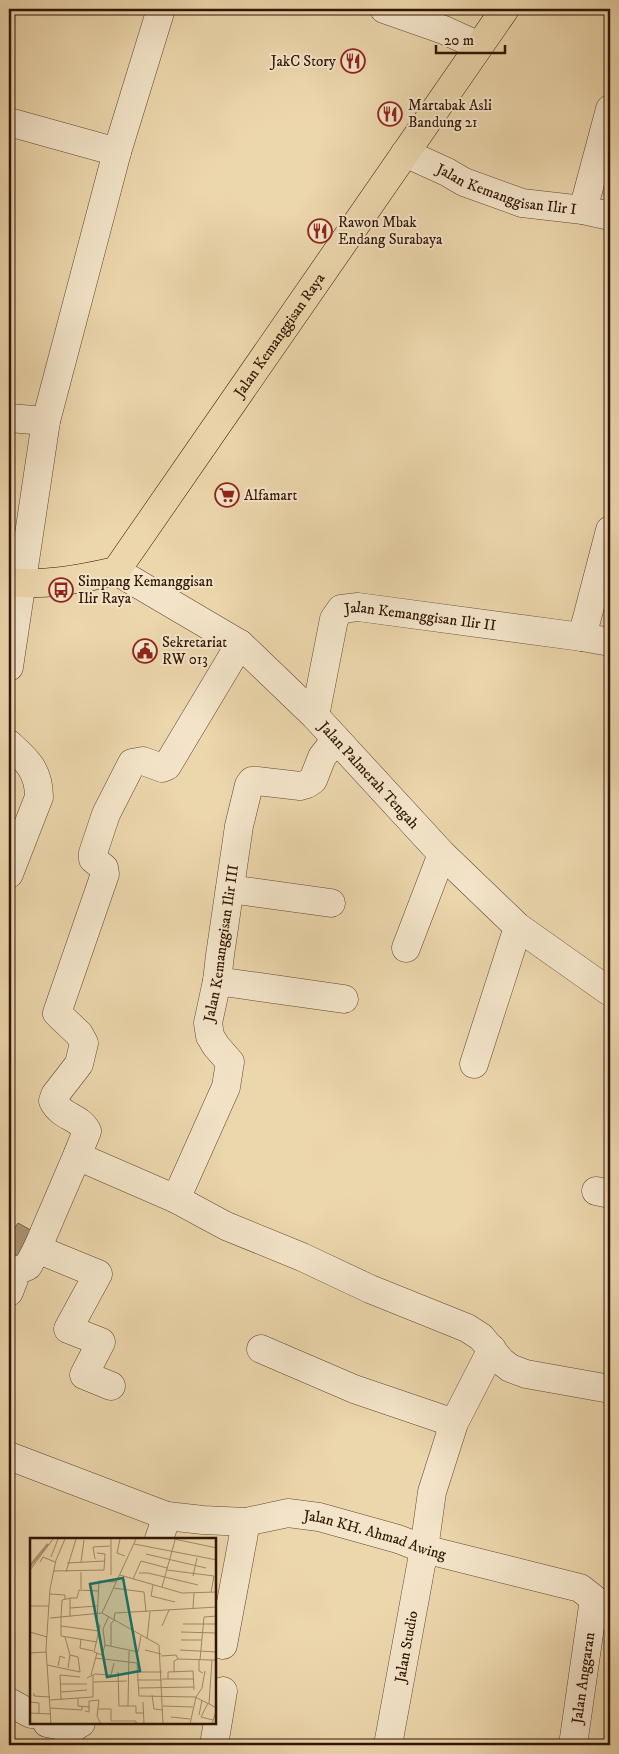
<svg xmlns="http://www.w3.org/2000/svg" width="619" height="1754" font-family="'IM FELL DW Pica',serif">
<rect width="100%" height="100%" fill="#ecd6ac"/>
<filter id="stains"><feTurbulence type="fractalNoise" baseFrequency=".004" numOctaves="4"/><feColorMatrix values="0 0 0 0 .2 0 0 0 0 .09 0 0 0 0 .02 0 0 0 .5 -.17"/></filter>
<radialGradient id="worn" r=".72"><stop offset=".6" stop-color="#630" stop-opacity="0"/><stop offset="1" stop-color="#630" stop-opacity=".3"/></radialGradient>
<path fill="#ac9473" stroke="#7a6146" d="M18 1223 38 1234 22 1260 9 1252V1237Z"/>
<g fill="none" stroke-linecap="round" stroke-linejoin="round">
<g stroke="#5f452d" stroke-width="29">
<g id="minor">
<path d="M384 9 444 30 479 46"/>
<path d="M9 122 117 152"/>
<path id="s1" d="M405 153 447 172 464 182 522 203 583 210 610 216"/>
<path d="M583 210 610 109"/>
<path d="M9 418 46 421"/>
<path id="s2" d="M116 571 240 644 315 716 442 854 518 927 610 992"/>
<path d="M582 637 610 530"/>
<path d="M9 667 46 421 117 152 161 9"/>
<path id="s3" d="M315 716 334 619 341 609 358 607 582 637 610 642"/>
<path d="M9 744C27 760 39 771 39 797L9 874"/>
<path d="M230 889 331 903"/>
<path d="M406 948 442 854"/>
<path d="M217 981 344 999"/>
<path d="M474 1064 518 927"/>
<path d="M77 1156 176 1199 226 1226 302 1257 370 1289 467 1328 481 1337 501 1361 510 1368 526 1374 610 1389"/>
<path d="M596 1191 610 1194"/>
<path id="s4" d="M176 1199 226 1087 230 1062 216 1046 210 1036 208 1023 217 981 220 955 239 826 249 785 252 781H257L300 786 307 784 313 780 322 757 336 739"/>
<path d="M37 1249 98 1274 68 1329 101 1342 84 1375 111 1386"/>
<path d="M9 1292 16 1274 19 1270 28 1266 37 1249 77 1156 87 1131C79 1116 62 1118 53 1101L55 1095 79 1064 84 1043 79 1034 57 1013 105 874 104 868 93 859V853L106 814 132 763 143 761 162 768 167 766 240 644"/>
<path d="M261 1349 354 1389 454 1423"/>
<path id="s5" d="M9 1456 167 1516 203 1520 246 1522 288 1513 319 1517 398 1539 424 1549 580 1588 594 1599 573 1745"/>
<path d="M159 1539 167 1516"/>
<path d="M223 1645 246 1522"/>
<path d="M9 1702 31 1714"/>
<path d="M47 1723 73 1728 81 1723"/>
<path d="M214 1745 223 1691"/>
<path id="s6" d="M388 1745 424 1549 432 1492 454 1423 492 1349"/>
</g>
</g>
<g stroke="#301503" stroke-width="29">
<g id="major">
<path id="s7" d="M9 582C45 586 81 579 116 571L505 9"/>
</g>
</g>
<use href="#minor" stroke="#f3e4c9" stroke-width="28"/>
<use href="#major" stroke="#ecd6ac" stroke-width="28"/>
</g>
<defs>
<g id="restaurant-ring" transform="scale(1.25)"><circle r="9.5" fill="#f3e4c9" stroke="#8f2418" stroke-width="1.5"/><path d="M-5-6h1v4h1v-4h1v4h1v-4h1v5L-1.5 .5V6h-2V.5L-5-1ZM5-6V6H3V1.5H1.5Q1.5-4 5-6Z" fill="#8f2418"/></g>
<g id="supermarket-ring" transform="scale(1.25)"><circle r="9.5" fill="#f3e4c9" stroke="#8f2418" stroke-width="1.5"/><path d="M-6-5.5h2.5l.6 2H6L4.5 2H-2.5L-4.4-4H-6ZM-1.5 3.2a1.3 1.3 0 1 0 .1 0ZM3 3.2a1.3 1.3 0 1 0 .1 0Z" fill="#8f2418"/></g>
<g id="bus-ring" transform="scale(1.25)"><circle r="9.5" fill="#f3e4c9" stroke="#8f2418" stroke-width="1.5"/><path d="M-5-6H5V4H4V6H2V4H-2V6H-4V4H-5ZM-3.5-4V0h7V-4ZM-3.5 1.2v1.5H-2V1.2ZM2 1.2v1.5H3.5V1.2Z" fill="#8f2418"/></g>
<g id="civic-ring" transform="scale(1.25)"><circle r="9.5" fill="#f3e4c9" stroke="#8f2418" stroke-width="1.5"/><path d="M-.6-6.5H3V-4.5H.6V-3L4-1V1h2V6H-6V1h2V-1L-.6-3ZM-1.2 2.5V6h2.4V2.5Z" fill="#8f2418"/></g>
</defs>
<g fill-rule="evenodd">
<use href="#restaurant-ring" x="353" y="61"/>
<use href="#restaurant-ring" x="390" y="114"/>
<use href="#restaurant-ring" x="320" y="231"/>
<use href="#supermarket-ring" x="227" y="495"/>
<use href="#bus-ring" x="61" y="590"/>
<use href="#civic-ring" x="145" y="651"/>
</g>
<g text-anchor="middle" stroke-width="4" stroke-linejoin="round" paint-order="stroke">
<g font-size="15" fill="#301503" stroke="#f3e4c9" text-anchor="start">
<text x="336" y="66" text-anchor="end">JakC Story</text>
<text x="408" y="110">Martabak Asli<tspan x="408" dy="17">Bandung 21</tspan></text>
<text x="338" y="227">Rawon Mbak<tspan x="338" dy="17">Endang Surabaya</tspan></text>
<text x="244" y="500">Alfamart</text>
<text x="78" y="586">Simpang Kemanggisan<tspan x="78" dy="17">Ilir Raya</tspan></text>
<text x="162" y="647">Sekretariat<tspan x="162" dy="17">RW 013</tspan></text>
</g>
<g font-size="15" fill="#301503" stroke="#f3e4c9">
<text dy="5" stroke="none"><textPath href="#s1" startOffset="109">Jalan Kemanggisan Ilir I</textPath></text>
<text dy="5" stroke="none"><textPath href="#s7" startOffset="395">Jalan Kemanggisan Raya</textPath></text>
<text dy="5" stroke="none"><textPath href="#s3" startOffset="191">Jalan Kemanggisan Ilir II</textPath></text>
<text dy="5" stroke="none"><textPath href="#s2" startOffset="328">Jalan Palmerah Tengah</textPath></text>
<text dy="5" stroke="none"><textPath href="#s4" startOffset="275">Jalan Kemanggisan Ilir III</textPath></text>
<text dy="5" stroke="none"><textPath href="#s5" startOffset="381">Jalan KH. Ahmad Awing</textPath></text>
<text dy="5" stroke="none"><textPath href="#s6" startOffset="100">Jalan Studio</textPath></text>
<text transform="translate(583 1678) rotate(-82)" y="5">Jalan Anggaran</text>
</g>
</g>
<g transform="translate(30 1538)">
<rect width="186" height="186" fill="#ecd6ac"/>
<path fill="none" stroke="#ac9473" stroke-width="2.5" d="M0 28 18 6"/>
<path fill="none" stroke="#a18968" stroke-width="1" d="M81 1V37M90 1 87 15 95 18M144 1 187 10M104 6 187 22M116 16 176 30M21 19 28 1M65 21 63 9 80 8M10 24 13 19 25 24M51 24 54 2M37 25 75 23M0 32 23 1M137 32 184 38M24 33 74 32 75 16 67 15M36 34 46 1M51 34V51M109 35H118L168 47M90 37 152 55 187 54M163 38 167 20M103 41 111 23 137 30M123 47 121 58 145 64M132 49 145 2M83 50 114 54 116 74M181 54 184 38M20 56 35 57V61M0 68H19M40 70 67 68M163 70 164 55M72 75 129 107 133 186M79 78 73 91 75 107 108 114 111 98M31 79V98L67 104M31 79 32 62 41 60M40 79V60H47L49 52 68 53M20 80 72 75 106 1M84 81 85 75 187 69M153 86H187M31 88 69 93M132 88 139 72M0 94 17 99M151 94 187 95M35 99 40 117M51 101 50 110 63 113M117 101 120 74M151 102H172M75 107 72 117 64 114 70 88 67 84 69 43 86 44M81 108V85L85 82M115 112 131 116M150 112 187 114M0 115 16 114M131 118 146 117 148 121M65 120 107 125 109 158 165 159 187 170 182 186M148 121 182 122M169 122V133L173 135M170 122 174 79 187 78M17 127 50 134 48 119 40 117 38 130M28 128 30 118 35 120M88 134 89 168M107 134H132M144 134V123L148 121M61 137 67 115M57 140 65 136 81 137 84 125M132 141H164M138 141V134L163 133 164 152M107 142H132M64 144 97 143M30 146H57M108 150 164 149M31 154 57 152M4 155V158L20 159M122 157 124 171 133 172M166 159 172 150 175 133M48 160V168L60 169M20 162 63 159V137M31 162 30 137 50 139M59 163 69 162 67 178 71 186M0 164 9 165V175M113 164 114 186M178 165 171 179 183 182M179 166 182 122H187M89 168H106V175H114M98 168 99 113M133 168 163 169M20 170 52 172V168M68 171H81V183H106V186M55 173 59 174V163M0 175 21 176M169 177 172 162M141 179 160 181M21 186 16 111 20 51 26 22 35 1M160 186 166 159"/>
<path fill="#0f766e" fill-opacity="0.15" stroke="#0f766e" stroke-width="2.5" d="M93 40 110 133 77 139 60 46Z"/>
<rect width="186" height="186" fill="none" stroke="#301503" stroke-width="2.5"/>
</g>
<rect width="619" height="1754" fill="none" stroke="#ecd6ac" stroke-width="30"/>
<rect x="10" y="10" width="599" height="1734" fill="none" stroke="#301503" stroke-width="2.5"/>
<rect x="15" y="15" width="589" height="1724" fill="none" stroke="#301503"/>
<path d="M436 45v8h69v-8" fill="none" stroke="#301503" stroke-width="2.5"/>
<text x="444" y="45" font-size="15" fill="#301503" stroke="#f3e4c9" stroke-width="4" paint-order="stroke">20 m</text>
<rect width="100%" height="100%" filter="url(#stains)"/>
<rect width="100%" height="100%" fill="url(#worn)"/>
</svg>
